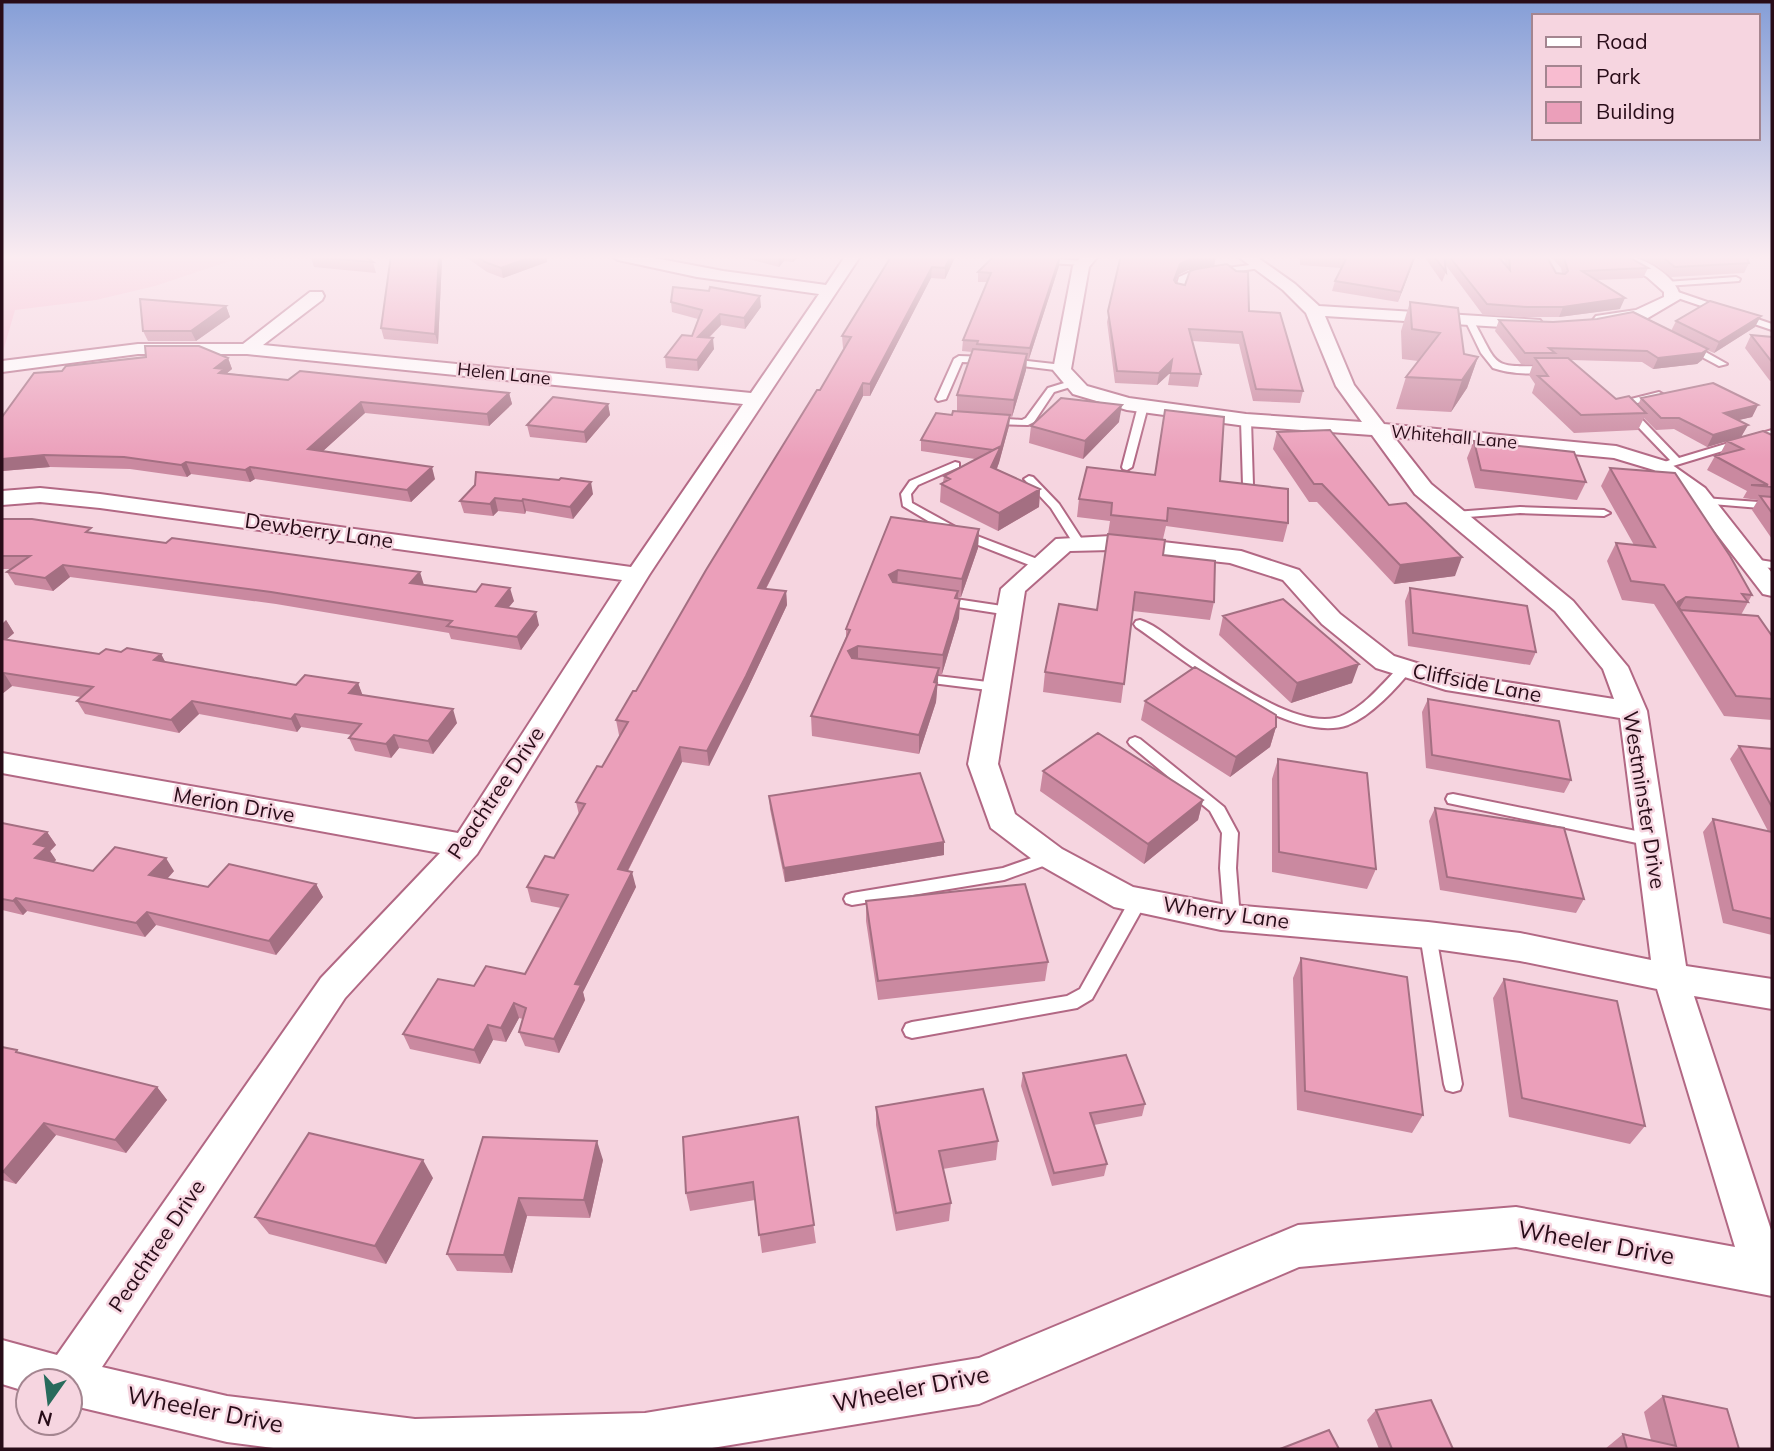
<svg xmlns="http://www.w3.org/2000/svg" width="1774" height="1451" font-family="Mulish,sans-serif">
<rect width="100%" height="100%" fill="#f6d5e0"/>
<path fill="#f8bcd0" d="M2 255H248L155 286 96 300 15 310 2 355Z"/>
<g fill="none" stroke-linecap="round" stroke-linejoin="round">
<g stroke="#b26884" stroke-width="4">
<path id="service" d="M1004 255 1084 261 1088 263 1084 265 1028 262Z
M1258 264H1261V268L1193 277 1186 280 1182 294 1175 292 1179 277 1188 273Z
M1736 277 1740 279 1739 281 1666 286 1662 284 1666 282Z
M1669 291H1675L1772 324V330L1669 295Z
M1467 320H1473C1500 368 1489 367 1547 366L1552 369C1537 377 1508 373 1493 368L1481 353 1466 322Z
M1687 345H1693L1727 364 1719 366 1687 349Z
M959 356 988 357 993 360 988 363 962 362 946 399 938 401 936 399 954 359Z
M1008 359 1063 365 1068 368 1063 371 1005 364 1003 362Z
M1074 380 1079 383 1077 385 1054 392 1034 422 1028 425 992 424 987 421 992 418 1022 420 1026 418 1048 388Z
M1659 392 1664 395 1662 397 1633 404 1630 407 1679 458 1772 430V436L1673 466H1665V462L1670 460 1619 407 1627 400Z
M1143 403 1148 406 1132 467 1127 470 1123 469 1122 467 1138 406Z
M1246 417 1251 420 1253 485 1248 488 1243 485 1241 420Z
M955 462 959 463V467L918 485 911 494 912 503 959 529 1045 562V568H1037L950 534 903 506 901 494 910 481Z
M1029 476 1033 477 1059 504 1085 544 1083 546H1075L1051 508 1024 479Z
M1704 498 1772 503V509L1700 503 1698 501Z
M1520 507 1604 510 1610 513 1604 516 1520 513 1455 518 1449 515 1455 512Z
M1753 559 1772 562V568L1749 566 1747 563Z
M942 597 1009 607 1015 611 1009 615 938 604 936 601Z
M1140 620C1157 625 1174 642 1189 652 1222 675 1303 735 1344 715 1366 705 1383 683 1400 666H1410L1412 669C1397 688 1371 716 1348 725 1289 746 1183 659 1136 627L1134 624 1136 621Z
M921 674 996 683 1003 687 996 691 916 681 914 678 916 675Z
M1135 737 1140 739 1224 807 1238 833 1236 868 1240 918 1238 923 1232 925 1226 923 1224 918 1220 868 1222 833 1210 811 1130 745 1128 742 1130 739Z
M1453 794 1651 834 1656 836 1659 840 1656 844 1651 846 1448 803 1446 799 1448 795Z
M1051 851 1057 853 1059 857 1057 861 1004 880 852 905 846 903 844 899 846 895 852 893 1003 868Z
M1138 895 1144 896 1146 901 1144 906 1092 999 1077 1008 912 1038 906 1036 903 1030 906 1024 912 1022 1067 996 1080 989 1132 896Z
M1428 928 1434 930 1436 935 1462 1084 1460 1090 1453 1092 1446 1090 1444 1084 1420 935 1422 930Z"/>
</g>
<g stroke="#b26884" stroke-width="4">
<path id="minor" d="M611 255H639L723 271 826 285 846 255H861L649 575 477 854 345 998 102 1367 227 1396 415 1419 645 1413 979 1358 1298 1225 1516 1207 1735 1247 1657 989 1520 961 1428 948 1221 930 1114 907 1040 865 991 828 968 764 1001 589 1056 539 1111 536 1241 551 1299 570 1340 614 1394 656 1449 673 1614 699 1603 669 1555 611 1415 494 1372 435 1246 426 1127 410 1073 394 1053 370 1073 266 1083 255H1099L1089 267 1071 369 1087 386 1129 398 1246 414 1362 422 1336 386 1306 313 1283 290 1236 255H1254L1295 284 1319 306 1540 320 1543 324 1540 328 1534 329 1325 316 1354 385 1384 424 1616 446 1668 462 1705 488 1772 573V596L1763 594 1689 498 1654 470 1614 458 1394 437 1431 484 1573 601 1628 667 1647 711 1686 966 1772 979V1009L1694 996 1772 1233V1296L1516 1247 1299 1267 979 1404 706 1449H281L227 1442 70 1405V1381H28V1392L2 1384V1340L57 1355 321 978 440 853 2 773V753L458 833 622 580 100 508 40 502 2 505V491L40 488 100 494 631 567 743 404 247 354H138L2 372V361L138 344H243L310 292H322L324 296 322 300 263 345 751 393 819 294 697 277 618 260ZM1111 550 1230 563 1283 580 1322 624 1376 668 1446 690 1620 718 1651 960 1520 933 1428 922 1221 904 1133 887 1062 849 1015 814 998 764 1025 591 1070 551Z
M1607 255C1614 255 1623 254 1630 256 1648 260 1680 279 1680 299L1646 319 1602 325 1596 324 1593 320 1596 316 1636 310 1664 297V292L1647 277Z"/>
</g>
<use href="#service" fill="#fff" fill-rule="evenodd"/>
<use href="#minor" fill="#fff" fill-rule="evenodd"/>
</g>
<path fill="#ca89a0" fill-rule="evenodd" d="M463 255H546L547 262 503 278 487 272Z
M733 255H800L793 262 784 261 779 267Z
M892 255H956L945 279 931 278 870 396H863L766 589 786 591 787 605 747 690 709 766 682 762 628 871 636 887 583 992 585 1000 559 1053 525 1046 519 1032 523 1019 519 1018 506 1042 493 1040 480 1064 410 1049 403 1034 474 986 525 974 561 908 531 902 527 887 554 858 579 815 576 802 602 767 620 735H619L616 720 636 691 820 390 844 348H843L842 336Z
M995 255H1063L1062 257H1060L1059 266 1029 359H1027L1026 370 1012 417 1010 416 1009 426 997 469 1040 489 1039 507 998 531 940 502 941 484 943 482 944 476 975 459 921 451V440L957 411V395L972 352 962 351 963 340 987 282H978V272Z
M1121 255 1216 256 1214 266 1249 311 1303 391 1300 403 1253 401 1239 344 1192 341 1201 374 1198 387 1168 385 1170 373 1157 385 1115 383 1107 322ZM1188 270H1193L1185 285 1176 283 1175 282 1178 275Z
M1300 255H1416L1398 302 1332 291 1335 281 1341 268 1300 265Z
M1423 255H1497L1505 265 1504 255H1546L1556 273 1562 274 1561 268 1550 255H1625L1648 268 1643 278 1597 280 1620 309 1559 317H1523L1483 315 1445 264 1446 272 1442 282Z
M1626 255H1746L1749 263 1744 273 1671 277 1658 266 1639 257Z
M311 257 373 262 376 273 314 267Z
M442 260 438 344 384 339 381 328Z
M671 302 761 307 745 329 721 325 709 338 714 349 698 371 666 368 665 357 692 336 698 319 672 312Z
M1410 302 1464 354 1478 357 1467 388 1451 412 1396 409 1406 377 1418 361 1402 359 1401 331Z
M226 306 230 317 196 341H148L143 331Z
M1499 320 1671 331 1676 321 1755 327 1714 353 1707 350 1702 360 1697 364 1653 369 1642 362 1571 360 1616 399 1638 405 1641 398 1758 405 1752 417 1738 420 1748 425 1741 437 1707 447 1674 429 1656 430 1644 418 1638 430 1574 433 1532 393 1535 384 1529 375 1533 364H1521L1495 331Z
M1751 335 1772 337V381H1770L1745 348Z
M228 358 232 369 227 373 288 380 509 393 512 404 489 426 365 413 323 451 435 479 411 502 255 479 250 482 191 474 187 477 130 469 50 467 2 471V417Z
M608 404 610 415 586 443 530 437 527 425Z
M1119 422 1083 459 1029 443 1031 426Z
M1277 432 1389 505 1455 576 1394 584 1317 502H1309L1273 449Z
M1772 435V539L1752 510 1758 500 1743 498 1747 491 1707 470 1715 456 1720 454 1727 441Z
M1474 441 1586 482 1577 500 1475 488 1467 458Z
M1610 468 1752 595 1741 615 1772 636V720L1724 716 1654 604 1622 600 1607 561 1616 543 1634 545 1601 486Z
M1155 475 1220 481 1288 523 1283 542 1166 526 1163 539 1108 534 1110 521 1077 517 1079 499Z
M593 494 573 519 526 511 525 514 498 511 493 516 464 513 460 501Z
M891 517 979 529 978 548 961 597H957V599H960L959 618 942 674H938L936 702 919 754 812 736 811 716 846 637V629Z
M2 519 424 585 514 601 508 608 539 625 521 650 451 639 449 633 276 604 70 577 53 591 15 585 7 572 12 569H2Z
M1163 555 1214 602 1210 620 1133 611 1121 703 1043 692 1045 672 1097 610Z
M1410 588 1536 652 1530 665 1408 646 1405 601Z
M1223 616 1352 683 1291 703 1219 635Z
M6 620 14 633 6 640 99 654 121 652 161 654 165 662 296 685 358 683 362 695 457 723 433 754 399 748 391 758 355 751 349 738 352 735 301 727 297 732 199 714 179 733 85 714 77 701 81 697 12 686 2 694Z
M1428 699 1571 780 1564 793 1426 768 1422 712Z
M1145 701 1276 727 1270 747 1230 777 1141 720Z
M1739 746 1772 749V935L1723 923 1703 832 1713 819 1768 831 1730 759Z
M1278 759 1376 869 1367 889 1272 872V779Z
M1043 771 1203 800 1198 820 1144 864 1040 791Z
M769 796 944 855 785 882 770 809Z
M1435 808 1584 899 1576 913 1440 890 1429 821Z
M2 823 47 832 56 845 50 851 56 860 54 862 93 871H174L167 879 208 887 316 884 323 897 276 955 156 925 145 937 27 911 23 915 2 910Z
M866 901 1048 962 1045 981 878 1000 866 921Z
M1301 958 1423 1115 1412 1133 1297 1110 1293 978Z
M1504 979 1645 1126 1630 1144 1509 1117 1493 998Z
M2 1047 20 1053 157 1087 167 1100 126 1153 56 1135 16 1184 2 1180Z
M1023 1073 1145 1104 1142 1116 1094 1125 1107 1164 1104 1176 1052 1186 1021 1086Z
M876 1107 998 1141 996 1160 943 1169 951 1203 949 1221 896 1231 876 1125Z
M798 1117 816 1243 762 1253 755 1200 690 1211 686 1193Z
M483 1137 603 1160 590 1218 527 1216 512 1273 457 1271 447 1254Z
M433 1178 386 1264 269 1234 255 1217Z
M1663 1396 1739 1449H1605L1623 1434 1651 1440 1644 1412Z
M1376 1410 1453 1449H1379L1367 1420Z"/>
<path fill="#a46f82" d="M439 255H441L442 260 438 344 435 334Z
M536 255H546L547 262 503 278 501 268Z
M779 255H784V261L779 267 778 257Z
M793 255H800L793 262Z
M951 255H956L945 279V268Z
M1415 255H1416L1398 302 1401 292Z
M1060 256 1059 266 1029 359 1030 348Z
M1216 256 1214 267 1188 270 1178 275 1172 291 1174 280 1180 264 1190 259Z
M932 267 931 278 870 396V384Z
M760 296 761 307 745 329 744 318Z
M1625 298 1620 309 1559 317 1563 307Z
M226 306 230 317 196 341 191 331Z
M720 314 721 325 699 347 698 337Z
M1761 316 1755 327 1714 353 1719 342Z
M713 338 714 349 698 371 697 360Z
M1708 349 1702 360 1697 364 1653 369 1658 358Z
M1027 354 1026 370 1012 417 1014 400Z
M1478 357 1467 388 1451 412 1462 380Z
M228 358 232 369 226 374 229 380 215 368Z
M1172 360 1170 373 1157 385 1159 373Z
M863 383V396L759 602 758 588Z
M509 393 512 404 489 426 487 414Z
M361 402 365 413 312 461 308 449Z
M608 404 610 415 586 443 584 432Z
M1122 405 1119 422 1083 459 1085 441Z
M1758 405 1752 417 1718 425 1724 413Z
M1010 415 1009 426 999 463 990 484 991 467Z
M1748 425 1741 437 1707 447 1713 435Z
M44 455 50 467 2 471V459Z
M186 462 191 474 187 477 181 465Z
M250 467 255 479 250 482 245 470Z
M432 467 435 479 411 502 407 490Z
M591 482 593 494 573 519 570 507Z
M1040 489 1039 507 998 531 999 513Z
M495 498 498 511 493 516 490 504Z
M523 499 526 511 525 514 522 501Z
M979 529 978 548 961 597 962 579Z
M1462 557 1455 576 1394 584 1400 565Z
M63 565 70 577 53 591 45 578Z
M898 570 897 588 889 575Z
M420 572 424 585 410 583Z
M510 588 514 601 499 619 496 606Z
M786 591 787 605 747 690 709 766 707 751Z
M958 591 957 610 960 599 959 618 942 674 943 655Z
M1686 597 1679 609 1677 605 1678 602Z
M536 612 539 625 521 650 517 637Z
M6 620 14 633 2 643V624Z
M858 646V665L849 671 848 651Z
M161 654 168 667 154 660Z
M1359 664 1352 683 1291 703 1297 683Z
M939 668 936 702 919 754V735Z
M4 673 12 686 2 694V674Z
M358 683 363 696 349 693Z
M192 701 199 714 179 733 171 720Z
M453 709 457 723 433 754 428 741Z
M295 714 301 727 297 732 291 719Z
M1276 727 1270 747 1230 777 1236 757Z
M394 735 399 748 391 758 386 744Z
M680 747 682 762 621 884 618 869Z
M1203 800 1198 820 1144 864 1148 844Z
M47 832 56 845 50 851 56 860 45 871 35 858 34 844Z
M944 842V855L785 882 784 868Z
M166 858 174 871 158 889 149 875Z
M632 872 636 887 583 992 585 1000 559 1053 554 1039 575 984Z
M316 884 323 897 276 955 269 941Z
M16 898 27 911 23 915 13 901Z
M147 912 156 925 145 937 136 923Z
M514 1003 519 1018 506 1042 501 1028Z
M488 1025 493 1040 480 1064 474 1050Z
M157 1087 167 1100 126 1153 115 1140Z
M44 1123 56 1135 16 1184 3 1172Z
M597 1141 603 1160 590 1218 584 1200Z
M423 1160 433 1178 386 1264 375 1246Z
M519 1198 527 1216 512 1273 504 1255Z"/>
<path fill="#eb9fba" stroke="#a46f82" stroke-width="2" d="M312 255H363L373 262 311 257Z
M391 255H439L435 334 381 328Z
M475 255H536L501 268 485 262Z
M892 255H951L945 268 932 267 870 384 863 383 758 588 786 591 746 676 707 751 680 747 618 869 632 872 575 984 581 985 554 1039 519 1032 526 1008 514 1003 501 1028 488 1025 474 1050 403 1034 438 979 474 986 486 966 525 974 568 895 527 887 545 856 554 858 585 804 576 802 597 766 602 767 628 722 616 720 633 691H636L706 570 817 390H820L851 337 842 336Z
M995 255 1060 256 1030 348 977 344 978 341 963 340 991 273 978 272Z
M1121 255 1216 256 1190 259 1180 264 1174 280 1176 283 1185 285 1190 271 1196 269 1227 264 1236 271 1248 272 1249 311 1280 313 1303 391 1256 389 1242 332 1189 329 1201 374 1170 373 1172 360 1159 373 1117 371 1108 311Z
M1307 255H1415L1401 292 1335 281 1346 259Z
M1433 255H1444L1446 272Z
M1448 255H1497L1510 270 1509 255H1546L1556 273 1565 274 1568 271 1564 258 1562 255H1625L1648 268 1582 271 1625 298 1563 307H1527L1487 304Z
M1660 255H1746L1749 263 1675 267Z
M673 287 709 291 710 287 760 296 744 318 720 314 698 337 713 338 697 360 665 357 682 335 692 336 702 310 671 302Z
M140 299 226 306 191 331H143Z
M1710 301 1761 316 1719 342 1676 321Z
M1410 302 1458 308 1464 354 1478 357 1462 380 1406 377 1440 333 1412 329Z
M1633 312 1708 349 1702 353 1658 358 1647 351 1549 348 1555 353H1525L1499 320 1553 322 1597 319Z
M1751 335 1772 337V362Z
M145 346H199L228 358 215 368 224 369 219 373 288 380 300 371 509 393 487 414 361 402 308 449 432 467 407 490 250 467 245 470 186 462 181 465 124 457 44 455 2 459V417L34 373 62 371 66 366 146 357Z
M973 349 1027 354 1014 400 957 395Z
M1535 358H1568L1616 399 1629 396 1646 413 1581 415 1538 376H1548Z
M1713 383 1758 405 1724 413 1748 425 1713 435 1679 418H1661L1641 398Z
M553 397 608 404 584 432 527 425Z
M1061 398 1122 405 1085 441 1031 426Z
M1165 410 1224 417 1220 481 1288 489V523L1168 508 1167 521 1111 515 1112 503 1079 499 1087 467 1155 475Z
M953 411 1010 415 1001 447V446L993 450 921 440 936 413 952 415Z
M1330 430 1389 505 1406 503 1462 557 1400 565 1322 484H1314L1277 432Z
M1763 431 1772 435V487L1751 485H1768L1715 456 1743 449 1727 441Z
M1474 441 1574 452 1586 482 1481 470Z
M1001 446 991 467 1040 489 999 513 941 484 950 479 944 476Z
M1610 468 1675 473 1730 556 1752 595 1742 594 1748 602 1686 597 1678 602 1677 605 1681 610 1758 616 1772 636V699L1736 696 1664 585 1631 581 1616 543 1655 547Z
M476 472 559 480 561 478 591 482 570 507 523 499 522 501 495 498 490 504 460 501 475 485Z
M1760 496 1772 497V513Z
M891 517 979 529 962 579 898 570 889 575 893 582 958 591 955 598 960 599 943 655 858 646 848 651 852 658 939 668 934 682 937 683 919 735 811 716 850 630 846 629Z
M2 519H32L91 528 86 532 166 543 172 538 420 572 410 583 476 592 482 584 510 588 496 606 536 612 517 637 447 626 452 621 271 592 63 565 45 578 7 572 30 556H2Z
M1108 534 1165 540 1163 555 1215 561 1214 602 1135 592 1124 684 1045 672 1059 604 1097 610Z
M1410 588 1527 606 1536 652 1413 633Z
M1283 599 1359 664 1297 683 1223 616Z
M2 639 99 654 106 649 121 652 127 648 161 654 154 660 296 685 305 675 358 683 349 693 453 709 428 741 394 735 386 744 349 738 361 724 295 714 291 719 192 701 171 720 77 701 93 687 4 673 2 674Z
M1195 667 1276 715V727L1236 757 1145 701Z
M1428 699 1559 721 1571 780 1432 755Z
M1098 733 1203 800 1148 844 1043 771Z
M1739 746 1772 749V807Z
M1278 759 1367 773 1376 869 1279 852Z
M920 773 944 842 784 868 769 796Z
M1435 808 1564 828 1584 899 1447 877Z
M1713 819 1772 832V919L1733 910Z
M2 823 47 832 34 844 47 847 35 858 93 871 115 847 166 858 149 875 208 887 229 864 316 884 269 941 147 912 136 923 16 898 13 901 2 899Z
M1025 884 1048 962 878 981 866 901Z
M1301 958 1407 977 1423 1115 1305 1091Z
M1504 979 1617 1001 1645 1126 1522 1098Z
M2 1047 17 1050 16 1052 157 1087 115 1140 44 1123 3 1172 2 1171Z
M1126 1055 1145 1104 1090 1113 1107 1164 1054 1173 1023 1073Z
M983 1089 998 1141 939 1151 951 1203 896 1213 876 1107Z
M798 1117 814 1225 759 1235 753 1182 686 1193 683 1137Z
M309 1133 423 1160 375 1246 255 1217Z
M483 1137 597 1141 584 1200 519 1198 504 1255 447 1254Z
M1663 1396 1727 1409 1739 1449H1627L1623 1434 1676 1446Z
M1431 1400 1453 1449H1392L1376 1410Z
M1329 1430 1339 1449H1280Z"/>
<linearGradient id="sky" x2="0" y2="1"><stop stop-color="#859ed7"/><stop offset="0.56" stop-color="#fbecf1"/><stop offset="1" stop-color="#fbecf1" stop-opacity="0"/></linearGradient>
<rect width="1774" height="459" fill="url(#sky)"/>
<g text-anchor="middle" stroke-width="5" stroke-linejoin="round" paint-order="stroke">
<g font-size="18" fill="#280c18" stroke="#f6d5e0">
<text transform="translate(504 374) rotate(6)" y="6">Helen Lane</text>
<text transform="translate(1454 437) rotate(5)" y="6">Whitehall Lane</text>
</g>
<g font-size="21" fill="#280c18" stroke="#f6d5e0">
<text transform="translate(319 531) rotate(8)" y="7">Dewberry Lane</text>
<text transform="translate(1477 683) rotate(11)" y="7">Cliffside Lane</text>
<text transform="translate(496 793) rotate(-56)" y="7">Peachtree Drive</text>
<text transform="translate(1644 800) rotate(81)" y="7">Westminster Drive</text>
<text transform="translate(234 805) rotate(10)" y="7">Merion Drive</text>
<text transform="translate(1226 913) rotate(8)" y="7">Wherry Lane</text>
<text transform="translate(157 1246) rotate(-56)" y="7">Peachtree Drive</text>
</g>
<g font-size="24" fill="#280c18" stroke="#f6d5e0">
<text transform="translate(1596 1243) rotate(10)" y="8">Wheeler Drive</text>
<text transform="translate(911 1389) rotate(-11)" y="8">Wheeler Drive</text>
<text transform="translate(205 1410) rotate(11)" y="8">Wheeler Drive</text>
</g>
</g>
<rect width="1774" height="1451" fill="none" stroke="#280c18" stroke-width="7"/>
<rect x="1532" y="14" width="228" height="126" fill="#f6d5e0" stroke="#a48590" stroke-width="2"/>
<rect x="1546" y="37" width="35" height="10" fill="#ffffff" stroke="#a48590" stroke-width="2"/>
<text x="1596" y="49" font-size="21" fill="#280c18">Road</text>
<rect x="1546" y="66" width="35" height="21" fill="#f8bcd0" stroke="#a48590" stroke-width="2"/>
<text x="1596" y="84" font-size="21" fill="#280c18">Park</text>
<rect x="1546" y="102" width="35" height="21" fill="#eb9fba" stroke="#a48590" stroke-width="2"/>
<text x="1596" y="119" font-size="21" fill="#280c18">Building</text>
<g transform="translate(49 1402) rotate(194)"><circle r="33" fill="#f6d5e0" stroke="#a48590" stroke-width="2"/>
<path d="M0-5L12 26L0 18L-12 26Z" fill="#286b5c"/>
<text y="-10" font-size="19" font-weight="bold" text-anchor="middle" fill="#280c18">N</text>
</g>
</svg>
